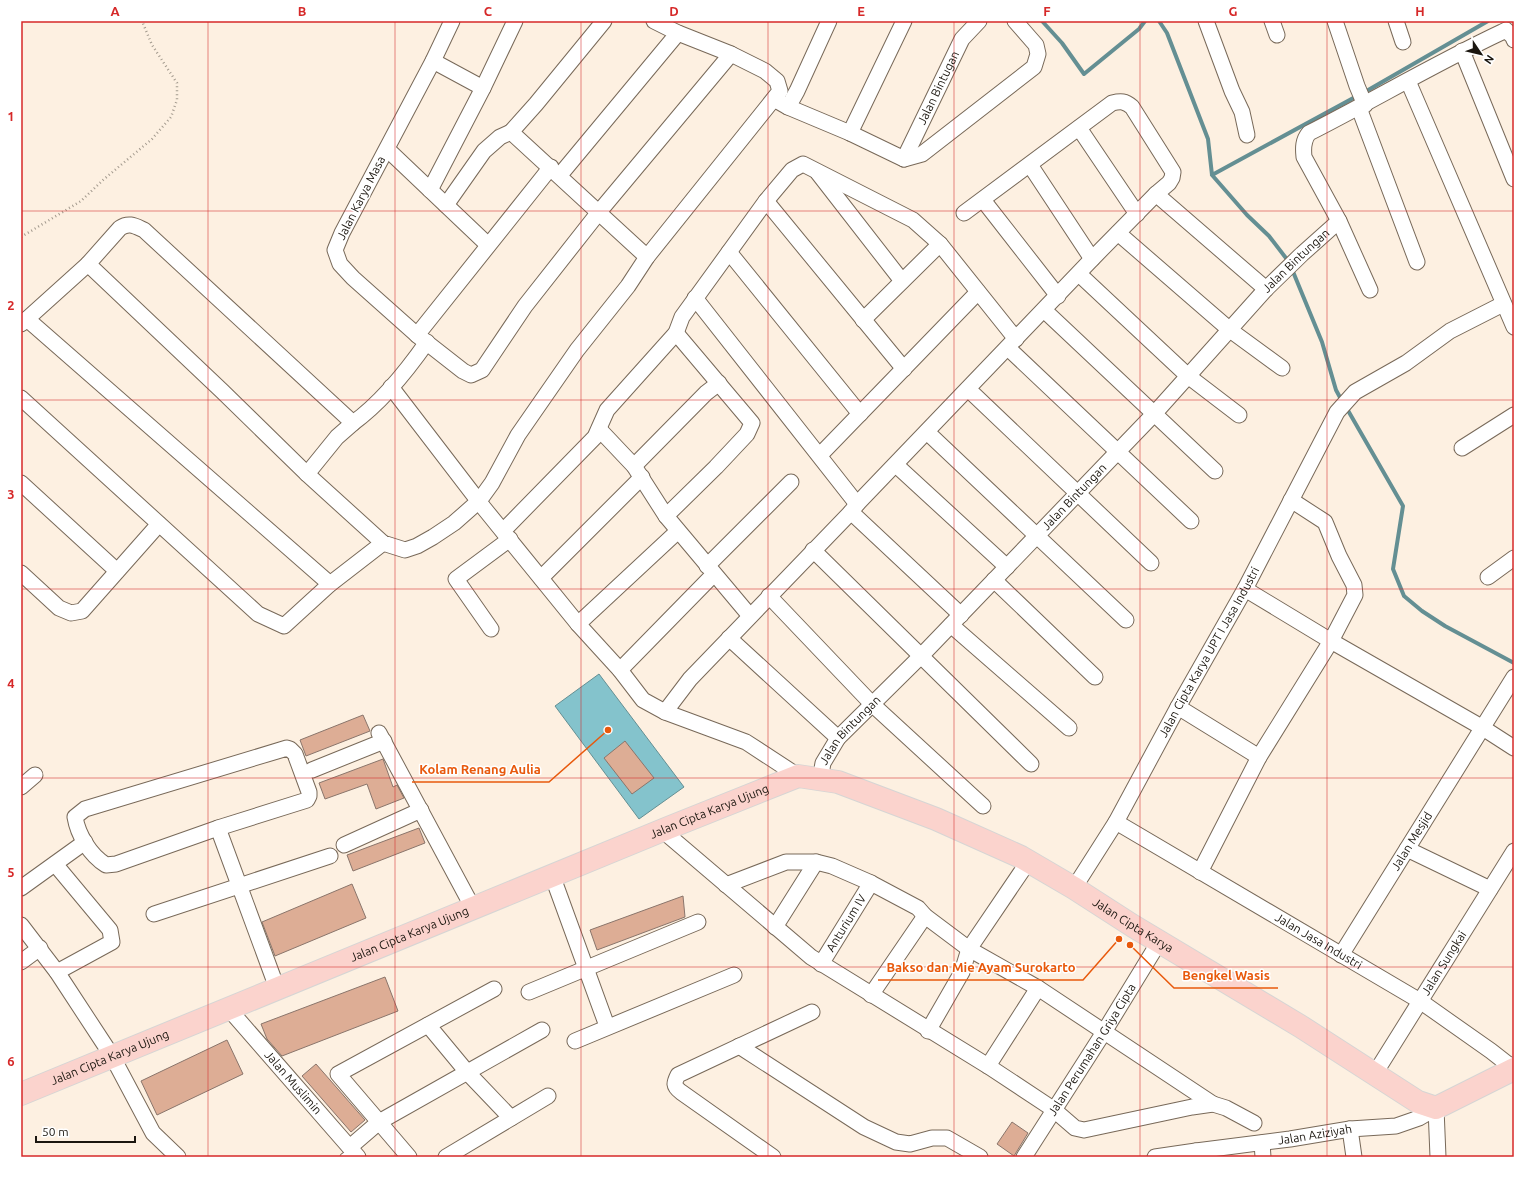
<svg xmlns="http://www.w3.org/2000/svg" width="1535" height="1178" font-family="Ubuntu,sans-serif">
<rect width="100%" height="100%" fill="#fdf0e1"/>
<path fill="#84c3cc" stroke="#648f93" d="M599 674 684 787 639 819 555 706Z"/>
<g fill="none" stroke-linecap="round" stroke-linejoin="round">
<path stroke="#648f93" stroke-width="4" d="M1042 21 1062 43 1084 74 1139 29 1145 21
M1159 21 1167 33 1208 139 1212 175 1357 96
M1363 93 1488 21
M1212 175 1247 215 1269 236 1289 262 1322 342 1336 390 1342 401
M1346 407 1403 506 1393 569 1404 596 1422 611 1445 626 1514 663"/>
</g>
<path fill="#ddad95" stroke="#8a756b" d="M363 715 370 731 306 756 300 740Z
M625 741 654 778 632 794 604 758Z
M383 759 393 787 397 785 404 798 376 809 367 784 325 799 319 783Z
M419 828 425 843 353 871 347 855Z
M352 884 366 918 275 956 262 922Z
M683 896 685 917 597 950 590 930Z
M385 977 398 1011 282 1056 267 1039 261 1024Z
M227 1040 243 1074 157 1115 141 1081Z
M316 1064 365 1120 351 1132 302 1076Z
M1012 1122 1028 1133 1014 1156 997 1144Z"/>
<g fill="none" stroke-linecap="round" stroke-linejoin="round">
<g stroke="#786959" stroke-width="9">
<path id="lane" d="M344 1157 353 1151"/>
</g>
<g stroke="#786959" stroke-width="17">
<g id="street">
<path d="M452 21 433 61 342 233 335 250 340 264 353 278 417 335 463 371 471 375 482 370 525 306 599 212 731 54"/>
<path d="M604 21 536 104 511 132 647 257"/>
<path d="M1206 21 1232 91 1242 112 1247 135"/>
<path d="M1272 21 1277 35"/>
<path d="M1335 21 1357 86 1365 105"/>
<path d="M1396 21 1403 42"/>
<path d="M1462 51 1514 179"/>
<path d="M433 61 483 88"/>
<path d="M1408 81 1514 327"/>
<path d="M774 99 788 107 850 133 904 159 922 154 1034 67 1038 54 1036 45 1015 21"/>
<path d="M788 107 797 91 829 21"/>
<path d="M1359 108 1417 262"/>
<path d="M1079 128 1137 214"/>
<path d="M850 133 904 21"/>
<path d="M387 149 488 245"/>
<path id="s1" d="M904 159 962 39 979 21"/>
<path d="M1030 165 1092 259"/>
<path d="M818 173 902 281"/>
<path d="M560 175 678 33"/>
<path d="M430 190 483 88 515 21"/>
<path d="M1156 194 1266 289"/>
<path d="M983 200 1058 296"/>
<path d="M766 201 904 369"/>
<path d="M446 205 484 151 500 137 511 132"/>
<path d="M1118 233 1230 330 1282 368"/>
<path d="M729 252 860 414"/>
<path d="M88 264 120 228C129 222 135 226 144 230L353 423 337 437 307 474"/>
<path d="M1079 274 1188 376 1239 415"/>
<path d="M1370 290 1339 221 1304 157C1303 148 1303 140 1309 133 1374 100 1436 63 1502 32L1506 30 1513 37 1514 40"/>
<path d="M695 298 857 504"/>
<path d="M1044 310 1215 471"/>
<path d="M27 319 88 264 222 391 307 474 383 543 405 550 417 546 433 537 454 523 479 501 492 483 518 435 577 350 628 286 647 257 780 91 777 81 765 71 731 54 678 33 654 21"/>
<path d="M863 320 940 244"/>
<path d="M21 324 27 319 330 584"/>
<path d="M417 335 551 167"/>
<path d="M1008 348 1191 521"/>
<path d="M391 387 483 507 578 624 620 670 643 700 665 712 746 742 798 776"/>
<path d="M968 389 1151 563"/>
<path d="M21 398 258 614 284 626 330 584 383 543"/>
<path d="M353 423C382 402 406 372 427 342"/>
<path d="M599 429 634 466 666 516 750 616"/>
<path d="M927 432 1126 620"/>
<path d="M1462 448 1514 415"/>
<path d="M820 455 978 292"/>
<path d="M896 465 1007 567"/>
<path d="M634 466 706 393 719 383"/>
<path d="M21 483 117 571"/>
<path d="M851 512 961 615"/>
<path d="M666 516 716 467 747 434 752 423 676 333"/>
<path d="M503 531 595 437 607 410 676 333 682 317 766 201 792 170 803 164 913 220 940 244 1016 339"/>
<path d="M813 550 1031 764"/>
<path d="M707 566 791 482"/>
<path d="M21 573 59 608 71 613 82 611 159 524"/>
<path d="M1488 577 1514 558"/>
<path d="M541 578 642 477"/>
<path d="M994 580 1095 677"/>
<path d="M1245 589 1331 641 1483 728 1514 748"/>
<path d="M769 596 872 704 983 806"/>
<path d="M578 624 678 531"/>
<path d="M951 625 1069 728"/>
<path d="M491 629 456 579 510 539"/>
<path d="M729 638 838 738"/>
<path d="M620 670 714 574"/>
<path d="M1178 707 1259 757"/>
<path d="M665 712 690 679 851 512 857 504 1092 259 1156 194 1169 183 1172 178 1173 172 1132 107C1125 101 1121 101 1112 103L964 213"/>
<path d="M379 733 473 908"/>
<path d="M287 748 290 749 295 754 309 792V796L307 800 218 828 116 864 106 865C90 855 78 835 75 817L85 809Z"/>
<path d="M312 770 384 741"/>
<path id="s2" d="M820 780 823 763 838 738 921 656 1154 414 1266 289 1302 254 1339 221"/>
<path d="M21 787 35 775"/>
<path id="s3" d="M1116 822 1420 1001 1491 1051 1514 1069"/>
<path d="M218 828 277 988"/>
<path d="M669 836 811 957 988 1066 1053 1109 1075 1128 1084 1130 1192 1107 1213 1104 1226 1108 1254 1123"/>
<path d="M344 845 421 810"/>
<path d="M1407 849 1490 889"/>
<path d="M55 864 110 930 112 942 57 972"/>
<path d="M1200 872 1259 757 1331 641 1355 595 1354 585 1339 556 1325 522 1291 500"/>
<path d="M552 875 607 1026"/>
<path d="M726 885 786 862H816L832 866 871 883 918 908 925 916 969 949 1038 988 1213 1104"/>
<path d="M21 888 85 842"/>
<path id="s4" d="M1074 888 1116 822 1178 707 1245 589 1337 412 1355 392 1406 363 1450 331 1503 304"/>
<path d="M154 914 330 856"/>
<path d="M21 925 57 972 112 1056 153 1133 178 1157"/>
<path d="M775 927 816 862"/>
<path id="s5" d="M1341 955 1514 677"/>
<path d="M21 962 40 948"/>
<path id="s6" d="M821 964 871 883"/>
<path d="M529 992 698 922"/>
<path d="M871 995 925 916"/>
<path id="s7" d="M228 1008 358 1157"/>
<path d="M428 1025 467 1072 511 1118"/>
<path d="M928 1031 962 972 969 949 1028 862"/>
<path d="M575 1041 734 975"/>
<path d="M739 1046 864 1127 896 1142 910 1144 932 1138H947L980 1157"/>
<path d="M988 1066 1038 988"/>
<path id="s8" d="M1374 1075 1514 851"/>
<path d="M1350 1129 1354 1157"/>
<path d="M1262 1143 1263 1157"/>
<path d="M350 1147 379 1122 542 1030"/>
<path d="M409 1157 338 1074 494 989"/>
<path d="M446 1157 548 1096"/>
<path d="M773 1157 681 1092C673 1086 674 1083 678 1075L812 1012"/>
<path id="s9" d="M1024 1157 1104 1032 1159 942"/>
<path d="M1155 1157 1196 1151"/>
<path id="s10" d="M1196 1157V1151L1290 1139 1350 1129 1396 1126 1419 1118 1436 1108 1438 1157"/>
</g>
</g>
<g stroke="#d6d5d4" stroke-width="24">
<g id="primary">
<path id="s11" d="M21 1094 668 828 798 776 838 782 936 819 1021 857 1074 888 1133 926 1300 1026 1418 1102 1436 1108 1514 1069"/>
</g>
</g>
<path stroke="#a39a8e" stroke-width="2.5" stroke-dasharray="1 3" stroke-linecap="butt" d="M21 237 81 201 103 180 152 139 171 117 177 100V83L152 45 142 21"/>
<use href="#lane" stroke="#fff" stroke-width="7"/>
<use href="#street" stroke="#fff" stroke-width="15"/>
<use href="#primary" stroke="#fbd3cd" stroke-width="22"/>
</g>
<path fill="none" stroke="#d62828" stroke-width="1" stroke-opacity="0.55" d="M208 21V1157M395 21V1157M581 21V1157M768 21V1157M954 21V1157M1140 21V1157M1327 21V1157M21 211H1514M21 400H1514M21 589H1514M21 778H1514M21 967H1514"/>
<g text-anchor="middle" stroke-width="3" stroke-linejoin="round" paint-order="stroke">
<g font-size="12" fill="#1b160f" stroke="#fff">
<text dy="4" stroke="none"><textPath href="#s1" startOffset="79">Jalan Bintugan</textPath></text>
<text transform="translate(361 198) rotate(-63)" y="4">Jalan Karya Masa</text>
<text dy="4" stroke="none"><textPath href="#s2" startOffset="708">Jalan Bintungan</textPath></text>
<text dy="4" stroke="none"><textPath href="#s2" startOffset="384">Jalan Bintungan</textPath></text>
<text dy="4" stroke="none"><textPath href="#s4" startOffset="272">Jalan Cipta Karya UPT I Jasa Industri</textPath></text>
<text dy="4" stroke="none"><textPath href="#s2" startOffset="60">Jalan Bintungan</textPath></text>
<text dy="4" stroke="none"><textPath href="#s11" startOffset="744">Jalan Cipta Karya Ujung</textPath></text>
<text dy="4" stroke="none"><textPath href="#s5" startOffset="134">Jalan Mesjid</textPath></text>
<text dy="4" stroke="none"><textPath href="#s6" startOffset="48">Anturium IV</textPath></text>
<text dy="4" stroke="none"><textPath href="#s11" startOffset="1209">Jalan Cipta Karya</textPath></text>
<text dy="4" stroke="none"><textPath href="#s11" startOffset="420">Jalan Cipta Karya Ujung</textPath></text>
<text dy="4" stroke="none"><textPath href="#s3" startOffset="235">Jalan Jasa Industri</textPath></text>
<text dy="4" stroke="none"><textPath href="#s8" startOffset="132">Jalan Sungkai</textPath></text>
<text dy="4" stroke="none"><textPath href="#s9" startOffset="127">Jalan Perumahan Griya Cipta</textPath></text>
<text dy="4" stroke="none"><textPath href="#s11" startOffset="96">Jalan Cipta Karya Ujung</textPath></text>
<text dy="4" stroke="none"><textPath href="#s7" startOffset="99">Jalan Muslimin</textPath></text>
<text dy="4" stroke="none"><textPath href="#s10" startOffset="126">Jalan Aziziyah</textPath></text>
</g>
</g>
<path fill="none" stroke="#e8590c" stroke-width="1.5" d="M608 730L549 782H412M1119 939L1083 980H878M1130 945L1174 988H1278"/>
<g fill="#e8590c" stroke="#fff" stroke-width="1.5">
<circle cx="608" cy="730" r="4"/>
<circle cx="1119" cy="939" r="4"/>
<circle cx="1130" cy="945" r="4"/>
</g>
<g font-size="13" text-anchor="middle" font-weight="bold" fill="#e8590c" stroke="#fff" stroke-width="3" stroke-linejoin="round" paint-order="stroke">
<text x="480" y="774">Kolam Renang Aulia</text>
<text x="981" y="972">Bakso dan Mie Ayam Surokarto</text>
<text x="1226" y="980">Bengkel Wasis</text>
</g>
<rect width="1535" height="1178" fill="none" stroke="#ffffff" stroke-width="44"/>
<g transform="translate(1481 54) rotate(125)" stroke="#ffffff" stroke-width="3" paint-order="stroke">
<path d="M0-3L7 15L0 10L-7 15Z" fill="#1b160f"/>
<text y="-6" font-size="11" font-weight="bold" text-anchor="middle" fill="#1b160f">N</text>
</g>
<path d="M36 1136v6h99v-6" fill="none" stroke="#1b160f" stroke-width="2"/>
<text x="42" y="1136" font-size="12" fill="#1b160f" stroke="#ffffff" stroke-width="3" paint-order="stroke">50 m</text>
<rect x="22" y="22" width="1491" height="1134" fill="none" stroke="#d62828" stroke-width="1.5"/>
<g font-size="13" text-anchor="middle" font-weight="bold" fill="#d62828">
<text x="115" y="16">A</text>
<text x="302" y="16">B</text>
<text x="488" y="16">C</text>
<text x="674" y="16">D</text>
<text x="861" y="16">E</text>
<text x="1047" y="16">F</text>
<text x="1233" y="16">G</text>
<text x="1420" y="16">H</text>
<text x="11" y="121">1</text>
<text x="11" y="310">2</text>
<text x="11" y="499">3</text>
<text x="11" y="688">4</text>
<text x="11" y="877">5</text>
<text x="11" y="1066">6</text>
</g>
</svg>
